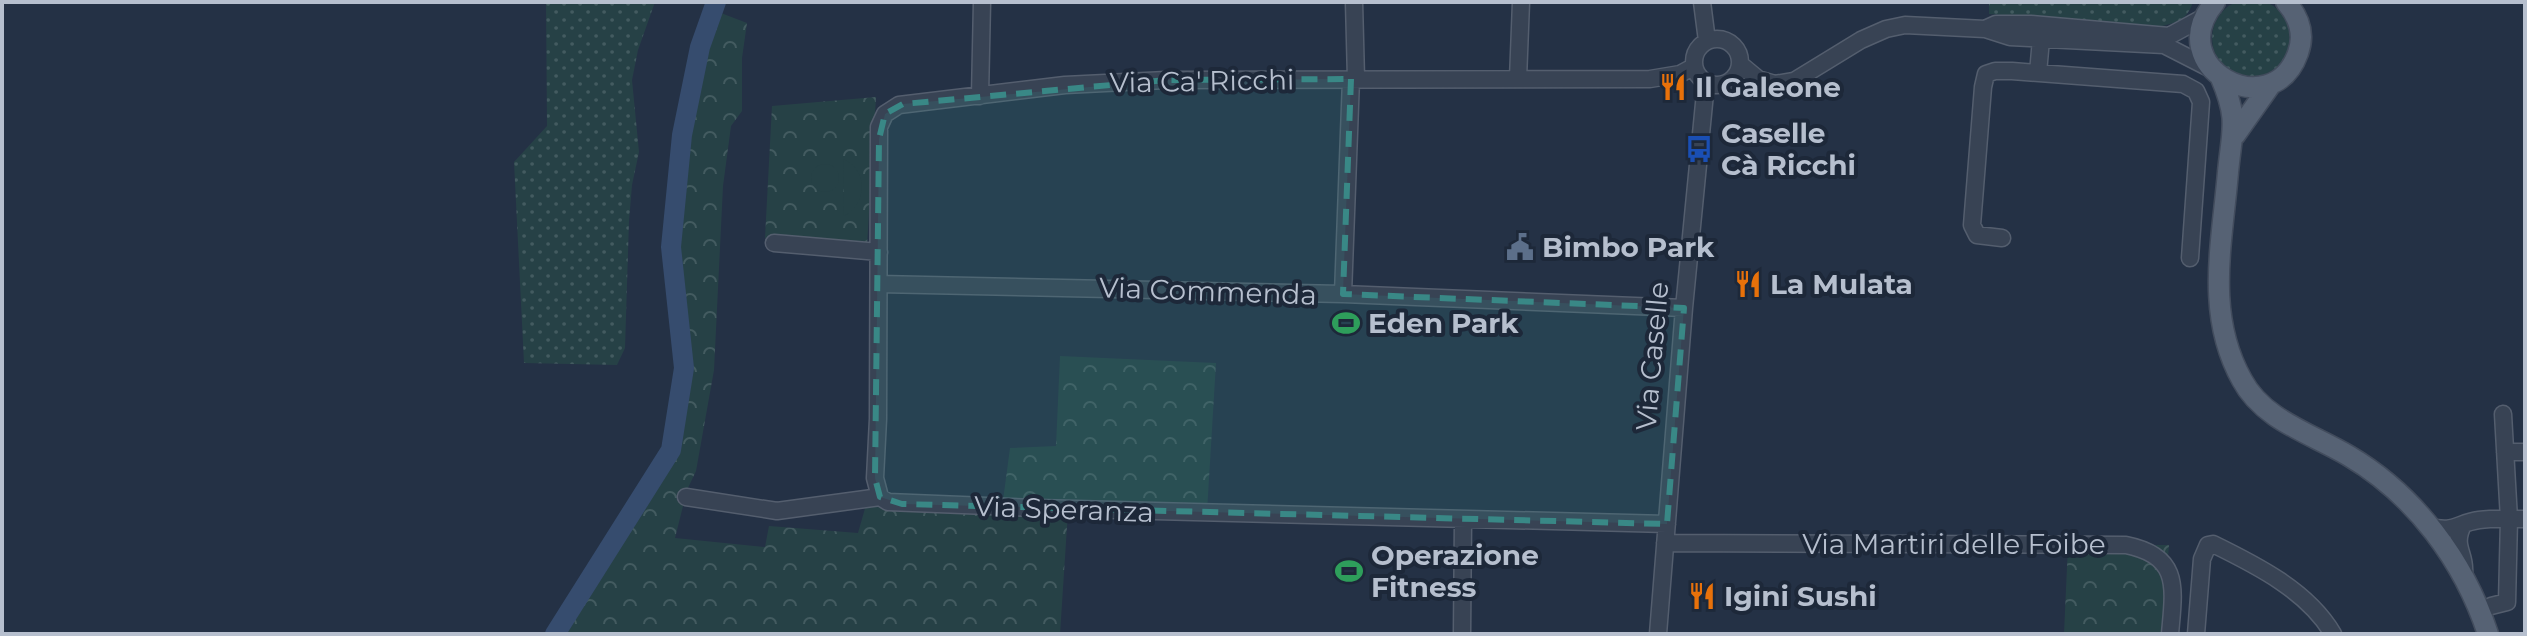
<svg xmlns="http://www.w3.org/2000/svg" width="2527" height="636" font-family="Montserrat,sans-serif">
<defs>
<pattern id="grass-dots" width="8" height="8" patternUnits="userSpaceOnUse" patternTransform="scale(2)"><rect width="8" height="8" fill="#264146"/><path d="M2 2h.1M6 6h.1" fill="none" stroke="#435b60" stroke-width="1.8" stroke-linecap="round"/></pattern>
<pattern id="forest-crowns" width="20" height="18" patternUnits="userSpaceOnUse" patternTransform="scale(2)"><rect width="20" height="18" fill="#264146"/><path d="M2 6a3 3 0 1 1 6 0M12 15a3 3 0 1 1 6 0" fill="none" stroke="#435b60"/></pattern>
</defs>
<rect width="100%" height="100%" fill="#243145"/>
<path fill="url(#grass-dots)" d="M2212 38a39 39 0 1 1 78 0a39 39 0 1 1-78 0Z
M546 2H655L638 50 632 80 639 152 632 185 629 221 625 348 617 365 524 363 514 162 547 126Z
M1989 2H2193C2187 21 2175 23 2158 27L1989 14Z"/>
<path fill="url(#forest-crowns)" d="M713 10 747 23 742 58V111L731 126 723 186 714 370 696 471 687 490 675 538 765 547 769 526 858 533 866 505 1002 508 1010 448 1056 446 1060 356 1216 363 1207 512 1068 511 1060 634H555L671 450 684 368 671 247 682 135 700 47Z
M876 97 867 246 765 238 772 106Z
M2068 545H2169L2162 634H2064Z"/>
<path fill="#264146" d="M843 159C869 170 867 204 844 216Z
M811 178a14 14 0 1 1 28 0a14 14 0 1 1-28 0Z"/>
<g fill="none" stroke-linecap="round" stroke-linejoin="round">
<path stroke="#364c6e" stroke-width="20" d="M555 634 671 450 684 368 671 247 682 135 700 47 716 2"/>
<g stroke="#545e6e" stroke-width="19">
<path id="minor" d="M1354 2 1356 79
M1702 2 1707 41
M1985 29 1996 24H2031L2169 36 2204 17
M1694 62a23 23 0 1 1 46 0a23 23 0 1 1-46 0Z
M1740 64 1758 79 1775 84 1794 81 1861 40 1886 29 1905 25 1985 29 2010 37 2164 45 2211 69
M2038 73 2041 39
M1518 79 1521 2
M980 96 982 2
M2002 238 1977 235 1972 225 1983 87 1986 74 1995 71H2012L2183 84 2196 91 2201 102 2190 258
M774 243 879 252
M879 284 1343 294 1684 308
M1343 294 1351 79
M2505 452H2525
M686 497 777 511 880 497
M1667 524 1037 508 888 502 880 497 875 478 878 419 879 127 885 114 899 105 1065 85 1166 80 1650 79 1680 74 1693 67
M2463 525C2452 547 2466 553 2464 573
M2429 526C2453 534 2457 523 2479 520 2494 518 2510 519 2525 519
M1665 543 2126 545C2181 556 2174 588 2170 634
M2491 606 2507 602 2509 519 2503 414
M1462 634 1463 520
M1658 634 1684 308 1706 83
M2196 634 2202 559 2208 545 2213 544C2256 565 2308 591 2333 634"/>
</g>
<g stroke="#424c5d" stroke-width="23">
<path id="major" d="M2215 2C2160 67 2272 127 2298 53 2305 34 2299 17 2286 2
M2221 78C2239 120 2232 130 2228 172 2222 244 2205 314 2242 380 2263 420 2312 434 2349 456 2415 495 2464 561 2488 634
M2235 135 2271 84"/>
</g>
<use href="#minor" stroke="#384354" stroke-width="16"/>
<use href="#major" stroke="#566274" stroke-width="20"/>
</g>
<path fill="#398886" fill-opacity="0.2" stroke="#398886" stroke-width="6" stroke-dasharray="16 10" stroke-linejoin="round" d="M1351 79 1343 294 1684 308 1667 524 902 504 880 497 875 478 879 139 885 114 903 104 1166 80Z"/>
<defs>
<g id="restaurant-bare" transform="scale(2.16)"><path d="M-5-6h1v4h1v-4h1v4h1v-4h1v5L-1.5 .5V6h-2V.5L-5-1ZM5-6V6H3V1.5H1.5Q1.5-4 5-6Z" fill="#e8710a" stroke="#1d2839" stroke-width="2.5" paint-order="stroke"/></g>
<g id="bus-bare" transform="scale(2.16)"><path d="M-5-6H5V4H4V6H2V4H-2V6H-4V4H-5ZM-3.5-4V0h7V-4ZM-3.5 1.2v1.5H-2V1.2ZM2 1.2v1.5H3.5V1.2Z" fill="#1a4fb4" stroke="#1d2839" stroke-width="2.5" paint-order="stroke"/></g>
<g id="civic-bare" transform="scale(2.16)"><path d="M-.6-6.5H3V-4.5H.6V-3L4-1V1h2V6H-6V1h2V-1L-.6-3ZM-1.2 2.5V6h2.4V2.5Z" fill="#5c6f8a" stroke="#1d2839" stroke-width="2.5" paint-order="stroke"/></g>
<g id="stadium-bare" transform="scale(2.16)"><path d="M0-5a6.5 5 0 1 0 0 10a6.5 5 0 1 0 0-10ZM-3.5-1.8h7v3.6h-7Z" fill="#2e9e5b" stroke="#1d2839" stroke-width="2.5" paint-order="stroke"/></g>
</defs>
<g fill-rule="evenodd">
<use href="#restaurant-bare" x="1673" y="87"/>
<use href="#bus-bare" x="1699" y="149"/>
<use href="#civic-bare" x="1520" y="247"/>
<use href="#restaurant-bare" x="1748" y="284"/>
<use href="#stadium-bare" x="1346" y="323"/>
<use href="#stadium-bare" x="1349" y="571"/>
<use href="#restaurant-bare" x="1702" y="596"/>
</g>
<g text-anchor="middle" stroke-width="8" stroke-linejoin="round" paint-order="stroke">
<g font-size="28" fill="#b6bfce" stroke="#1d2839">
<text transform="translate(1202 81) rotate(-1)" y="10">Via Ca' Ricchi</text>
<text transform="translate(1208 291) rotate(2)" y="10">Via Commenda</text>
<text transform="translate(1652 356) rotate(-85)" y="10">Via Caselle</text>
<text transform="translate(1064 509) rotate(2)" y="10">Via Speranza</text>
<text x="1954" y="554">Via Martiri delle Foibe</text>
</g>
<g font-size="28" font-weight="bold" fill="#b6bfce" stroke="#1d2839" text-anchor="start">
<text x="1695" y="97">Il Galeone</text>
<text x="1721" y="143">Caselle<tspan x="1721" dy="32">Cà Ricchi</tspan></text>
<text x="1542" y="257">Bimbo Park</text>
<text x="1770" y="294">La Mulata</text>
<text x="1368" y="333">Eden Park</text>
<text x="1371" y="565">Operazione<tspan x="1371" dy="32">Fitness</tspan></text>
<text x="1724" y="606">Igini Sushi</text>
</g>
</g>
<rect width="2527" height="636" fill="none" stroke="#b6bfce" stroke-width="8"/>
</svg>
